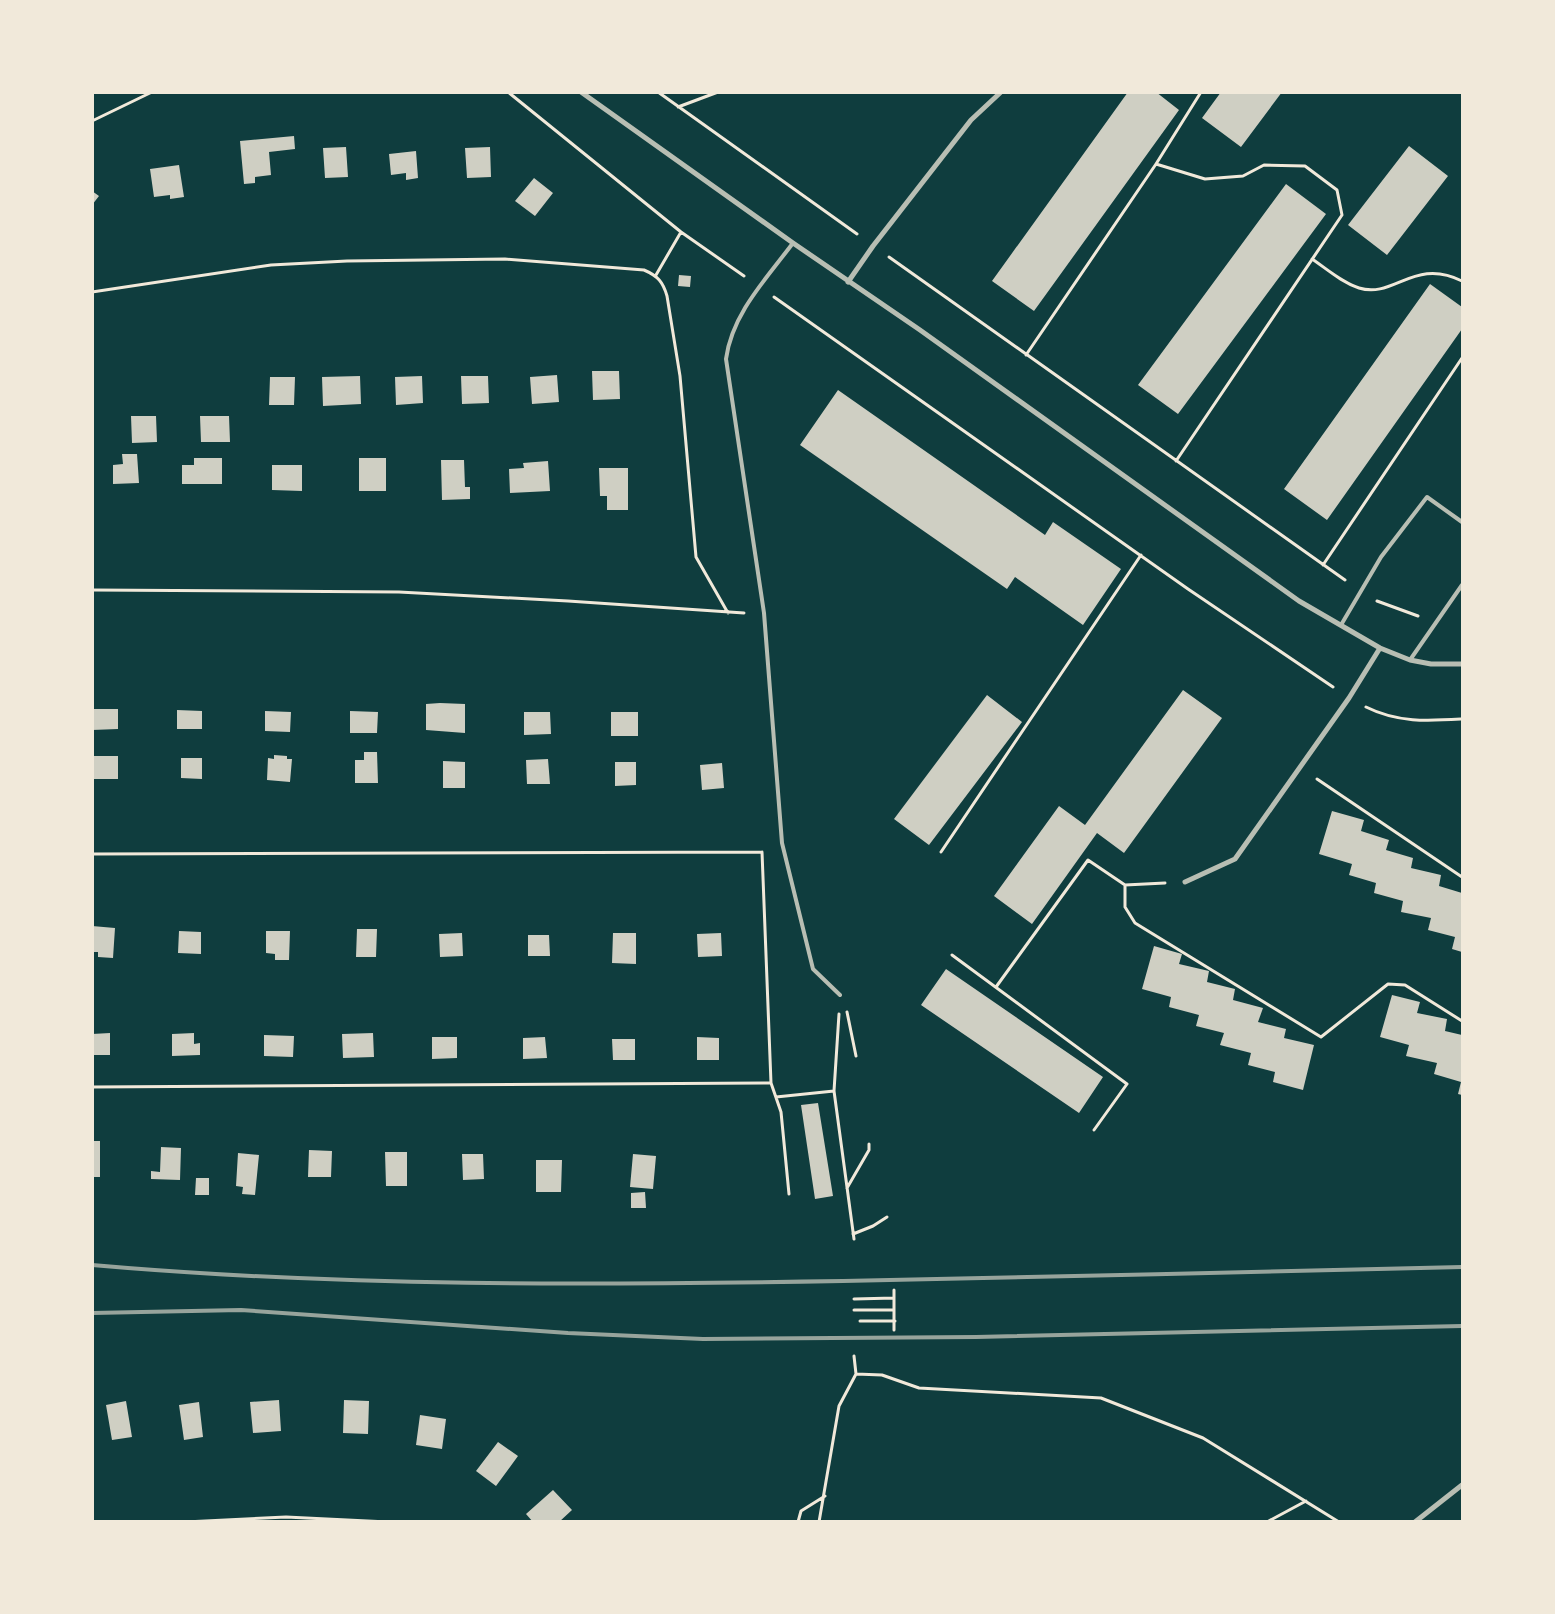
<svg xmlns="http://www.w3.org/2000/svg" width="1555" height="1614" font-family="'PT Sans Narrow',sans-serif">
<rect width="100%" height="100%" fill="#0f3d3e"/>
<path fill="#cfcfc3" d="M1128 92H1156L1179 110 1034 311 992 281Z
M1221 92H1282L1241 147 1202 118Z
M294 136 295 149 269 152 271 175 255 177V183L244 184 240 141Z
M1409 146 1448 176 1387 255 1348 225Z
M346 147 348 177 325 178 323 148Z
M490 147 491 177 467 178 465 148Z
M416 151 418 178 406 180V173L391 175 389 154Z
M179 165 184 197 170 199V195L154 197 150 169Z
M534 178 553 193 535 216 515 201Z
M1286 184 1326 214 1178 414 1138 385Z
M92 191 99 196 92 205Z
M679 275 691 276 690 287 678 286Z
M1430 284 1462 307V329L1327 520 1284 489Z
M592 371H619L620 399 593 400Z
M557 375 559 402 532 404 530 377Z
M360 376 361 404 323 406 322 377Z
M422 376 423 403 396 405 395 377Z
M461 376H488L489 403 462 404Z
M270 377H295L294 405H269Z
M838 390 1045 535 1053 522 1121 569 1083 625 1015 577 1007 589 800 445Z
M131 416H156L157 442 132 443Z
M200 416H229L230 442H201Z
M122 454H137L139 483 113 484V465L123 464Z
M194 458H222V484H182V465H194Z
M359 458H386V491H359Z
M441 460H464L465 487H470V499L442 500Z
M548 461 550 491 510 493 509 469 524 468 523 463Z
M272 465H302V491L272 490Z
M599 468H628V510H607V496H600Z
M1183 690 1222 718 1124 853 1097 833 1032 924 994 896 1059 806 1085 825Z
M987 695 1022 722 929 845 894 819Z
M440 703 465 704V733L426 730V704Z
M92 709H118V729L92 730Z
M177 710 202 711V729H177Z
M265 711 291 712 290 732 265 731Z
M350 711 378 712 377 733H350Z
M524 712H550L551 734 524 735Z
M611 712H638V736H611Z
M364 752H377L378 783H355V760H364Z
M274 755 287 756V759H292L290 782 267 780 268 758 274 759Z
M94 756H118V779H94Z
M181 758H202V779L181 778Z
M548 759 550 784H527L526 760Z
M443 761 465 762V788H443Z
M615 762H636V785L615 786Z
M722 763 724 788 702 790 700 765Z
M1332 811 1364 820 1361 831 1389 840 1386 850 1413 858 1411 868 1441 875 1439 886 1462 893V952L1452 949 1455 937 1428 930 1431 918 1401 912 1403 901 1374 893 1376 883 1349 875 1352 864 1319 854Z
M92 926 115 928 113 958 98 957V952H92Z
M357 929H377L376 957H356Z
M179 931 201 932V954L178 953Z
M266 931H290L289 960H275V954L266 953Z
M462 933 463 956 440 957 439 934Z
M613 933H636V964L612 963Z
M721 933 722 956 698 957 697 934Z
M528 935H549L550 956H528Z
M1154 946 1182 954 1179 964 1209 971 1207 982 1235 989 1233 1000 1263 1008 1258 1022 1286 1029 1284 1038 1314 1045 1303 1090 1273 1082 1275 1072 1248 1065 1251 1053 1220 1045 1224 1033 1196 1026 1199 1015 1169 1007 1171 997 1142 989Z
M946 969 1103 1077 1079 1113 921 1005Z
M1392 995 1420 1002 1417 1013 1447 1019 1445 1031 1462 1035V1095L1458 1094 1461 1082 1434 1074 1437 1063 1406 1056 1409 1045 1380 1037Z
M110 1033V1055H92V1034Z
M194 1033V1044L200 1043V1055L172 1056V1034Z
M373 1033 374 1057 343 1058 342 1034Z
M264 1035 294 1036 293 1057 264 1056Z
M432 1037H457V1058L432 1059Z
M545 1037 547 1058 523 1059V1038Z
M697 1037 719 1038V1060H697Z
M612 1039H635V1060H613Z
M818 1103 833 1196 815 1199 801 1105Z
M92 1141H100V1177H92Z
M161 1147 181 1148 180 1180 151 1179V1171L160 1172Z
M309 1150 332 1151 331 1177H308Z
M385 1152H407V1186H386Z
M238 1153 259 1155 255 1195 242 1194 243 1187 236 1186Z
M462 1154H483L484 1179 463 1180Z
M633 1154 656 1156 653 1189 630 1187Z
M536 1160H562L561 1192H536Z
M196 1178H209V1195H195Z
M645 1192 646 1208H631V1193Z
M279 1400 281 1431 253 1433 250 1402Z
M344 1400 369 1401 368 1434 343 1433Z
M126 1401 132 1437 112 1440 106 1405Z
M199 1402 203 1437 184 1440 179 1405Z
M420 1415 446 1419 442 1449 416 1445Z
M498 1442 518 1456 496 1486 476 1471Z
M553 1490 572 1510 559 1522H533L526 1514Z"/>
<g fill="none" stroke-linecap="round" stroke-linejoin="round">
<path stroke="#f1e9da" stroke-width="3" d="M508 92 681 232 744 276
M658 92 857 234
M678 107 718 92
M92 121 152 92
M1156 164 1205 179 1243 176 1264 165 1305 166 1337 190 1342 215 1176 461
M889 257 1345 580
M1312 259C1327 269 1341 282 1359 288 1394 299 1414 257 1462 281
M656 275 681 232
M92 292 271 265 347 261 505 259 644 270C658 276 663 282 667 296L680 376 696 557 728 613
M774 297 1188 589 1333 687
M1026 355 1156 164 1201 92
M1323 565 1462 358
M92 590 399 592 568 601 744 613
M1377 601 1418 616
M1366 707C1398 723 1428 721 1462 719
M1317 779 1462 877
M762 852 771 1083 781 1112 789 1194
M941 852 1141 555
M92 854 762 852
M1125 885V907L1135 923 1321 1037 1388 984 1405 985 1462 1021
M952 955 1127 1084 1094 1130
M996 987 1088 860 1125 885 1165 883
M847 1012 856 1056
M839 1014 834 1091 854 1239
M92 1087 771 1083
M776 1097 834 1091
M847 1188 869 1150V1144
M853 1234 873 1226 887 1217
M894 1290V1330
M854 1299 894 1298
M854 1310H894
M860 1321H895
M856 1374 882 1375 919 1388 1101 1398 1203 1438 1339 1522
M185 1522 286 1517 388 1522
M798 1522 801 1511 825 1496
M819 1522 839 1406 856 1374 854 1356
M1267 1522 1306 1501"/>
<path stroke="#b8beb3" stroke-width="4" d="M793 243C766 279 732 314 726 359L764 613 782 843 813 969 840 995
M1341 625 1381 557 1427 497 1462 522
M1410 660 1462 585"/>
<path stroke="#b8beb3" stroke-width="5" d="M581 92 793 243 920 330 1299 601 1380 648 1410 660 1431 664H1462
M848 282 873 246 971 120 1001 92
M1185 882 1235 859 1349 698 1380 648
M1415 1522 1462 1485"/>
<path stroke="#97a49c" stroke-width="4" d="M92 1265C342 1287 592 1285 843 1281 1049 1277 1256 1272 1462 1267
M92 1313 241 1310 568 1333 703 1339 976 1337 1462 1326"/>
</g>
<rect width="1555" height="1614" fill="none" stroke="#f1e9da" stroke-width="188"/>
</svg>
